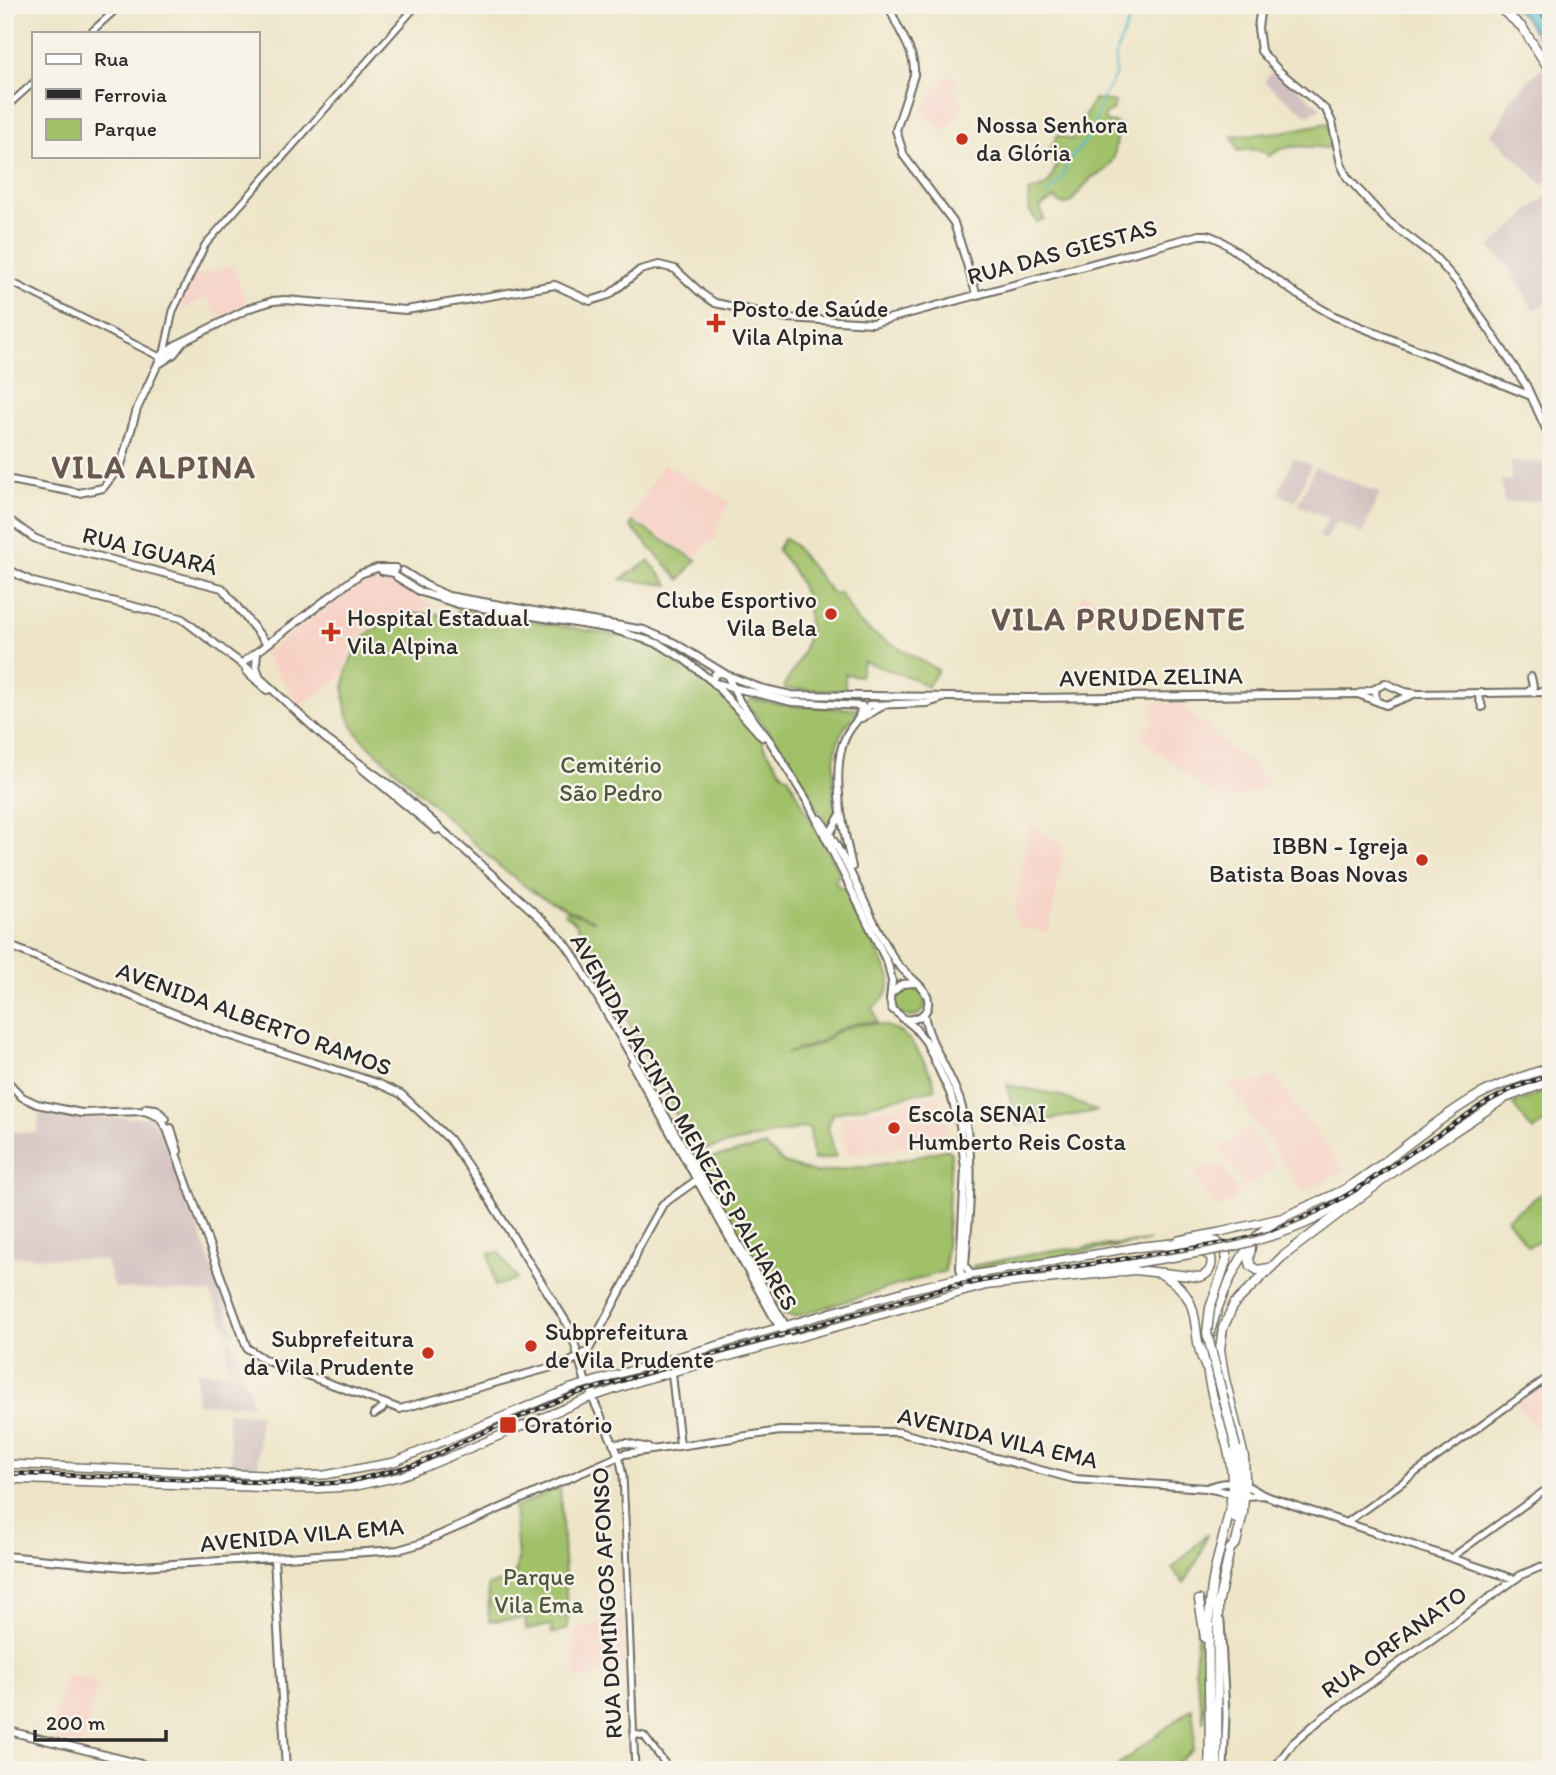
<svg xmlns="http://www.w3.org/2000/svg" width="1556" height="1775" font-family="Itim,sans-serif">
<rect width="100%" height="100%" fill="#f7f3e8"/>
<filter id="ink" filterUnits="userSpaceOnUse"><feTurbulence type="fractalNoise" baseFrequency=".0143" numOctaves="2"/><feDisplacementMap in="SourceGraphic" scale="14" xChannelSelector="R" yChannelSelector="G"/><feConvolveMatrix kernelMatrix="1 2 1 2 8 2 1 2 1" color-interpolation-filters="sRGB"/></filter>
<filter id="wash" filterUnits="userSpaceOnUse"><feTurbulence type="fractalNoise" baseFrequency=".00686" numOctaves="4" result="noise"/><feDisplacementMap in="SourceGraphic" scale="28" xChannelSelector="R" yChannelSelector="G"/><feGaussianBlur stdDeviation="1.57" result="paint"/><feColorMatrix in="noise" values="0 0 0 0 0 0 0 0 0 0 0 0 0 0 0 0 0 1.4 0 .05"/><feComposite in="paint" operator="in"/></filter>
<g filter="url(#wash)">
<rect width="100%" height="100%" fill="#eee5c8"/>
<path fill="#f7d1c6" d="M948 74 959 83 952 92 964 103 944 132 920 111Z
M233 265 246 303 219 317 206 297 185 309 180 301 194 276Z
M664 463 730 502 716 527 719 537 706 545 697 557 631 518Z
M385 576 436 608 393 615 381 622 354 641 342 677 301 706 263 654 370 577Z
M1083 593 1108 608 1092 622 1073 611Z
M1176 702 1267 779V786L1239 798 1224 801 1213 797 1140 736 1153 722 1152 703Z
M1031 823 1064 847 1049 932 1023 928 1019 926 1014 916Z
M1275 1077 1344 1171 1303 1192 1228 1084 1229 1082H1254Z
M938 1095 949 1135 947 1138 882 1151 847 1155 839 1118Z
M1249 1128 1276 1166 1247 1187 1220 1148Z
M1221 1165 1240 1195 1216 1209 1194 1176 1206 1167 1210 1172Z
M1544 1384 1551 1392V1449L1518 1406V1403Z
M625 1616 626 1666 577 1681 574 1631Z
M66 1674 98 1682 81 1746 52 1739 50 1736Z"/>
<path fill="#d2bfbf" d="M1541 68 1551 80V177L1543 185 1490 133 1498 127 1510 100Z
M1275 69 1321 108 1307 115 1270 87 1264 80Z
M1551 191V300L1534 310 1509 268 1490 247Z
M1293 458 1311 465 1295 502 1278 494Z
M1511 462 1551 463 1549 499 1504 504 1501 480 1511 481Z
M1315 467 1380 493 1362 534 1336 522 1326 540 1319 537 1328 518 1298 505Z
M39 1110 83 1118 149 1117 158 1128 181 1180 235 1333 228 1334 210 1293 114 1288 106 1260 5 1256V1132L38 1133Z
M227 1339 232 1340 253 1405 196 1403 197 1372 226 1373Z
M227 1412 259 1414 258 1465 256 1468 232 1467Z"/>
<path fill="#a1c169" stroke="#66764a" stroke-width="2" d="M1094 99 1115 102 1113 109 1105 115 1104 119 1108 123 1114 122 1119 125 1114 158 1105 171 1092 177 1070 203 1062 205 1055 198 1040 207 1044 219 1037 222 1029 210 1028 192C1051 184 1046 190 1056 166L1053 163 1056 158 1051 154 1049 150 1058 135 1072 140Z
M1328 123 1333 142 1330 148C1310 147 1285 142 1270 156 1262 149 1248 148 1238 151L1232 136 1281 132Z
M633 522 696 560 680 580 630 526Z
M784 538 794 545 833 594 840 593 858 622 874 634 938 670 927 687 915 679 863 661 860 676 845 674V691L785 689 784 685C819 638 817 593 777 550Z
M649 561 669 585 620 579H621Z
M457 609 632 638C687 657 727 696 763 741V745L784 775 788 776 838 871 839 876 835 880 838 886 847 888 890 977C890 990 884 1001 873 1007L877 1022 858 1023 835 1031 822 1041 785 1054C796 1051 811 1048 822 1043 826 1040 830 1035 835 1033 865 1017 899 1021 917 1050 924 1062 934 1077 935 1089L832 1114 828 1128 836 1157 813 1160 810 1129 806 1127 695 1151 588 944 575 922 564 914 566 911 595 921 567 910 533 892 499 866 362 739C328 701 345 637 393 618 414 610 436 614 458 617Z
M751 699 792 706 858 709C854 718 844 726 840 736 830 762 834 793 835 820L833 822H825L784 751 748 707V702Z
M895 1002a15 15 0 1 1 30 0a15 15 0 1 1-30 0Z
M1007 1085 1058 1095 1097 1111 1017 1125Z
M1551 1088V1118L1533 1131 1513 1105Z
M765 1146 784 1163 815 1173 890 1163 947 1149 951 1152 945 1271 794 1317 784 1314 696 1161Z
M1551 1187V1233L1528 1247 1507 1218Z
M1149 1241 976 1270 972 1268 973 1266 1042 1252Z
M499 1252 517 1279 495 1286 489 1254Z
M560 1487 568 1629 552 1634 551 1625 526 1630 525 1616H522L521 1619 489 1621 488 1585 514 1579 518 1559 514 1508Z
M1207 1534 1200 1556 1184 1583 1172 1569Z
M1198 1619 1205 1667 1204 1722 1195 1669Z
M1192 1708 1195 1734 1193 1750 1168 1770H1122L1118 1765Z"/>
<path fill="#4fbacb" stroke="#3d727b" stroke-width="2" d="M1511 5H1530C1549 24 1551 33 1551 58L1525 18Z"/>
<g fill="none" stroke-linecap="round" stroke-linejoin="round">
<path stroke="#4fbacb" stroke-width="2" d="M1045 197 1061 181 1068 162 1086 140 1094 124 1102 99 1115 76 1116 52 1136 5"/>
</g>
</g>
<g filter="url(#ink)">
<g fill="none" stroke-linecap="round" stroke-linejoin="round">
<g stroke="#6f6c62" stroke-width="9">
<path id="tertiary" d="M5 6 6 5
M90 33 121 5
M5 108 33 83
M5 279 162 358
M164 353 173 311 205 245 417 5
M619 1456 623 1476 625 1518 635 1770
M1346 1523 1551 1375
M1451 1558 1551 1486
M1221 1621 1226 1714 1224 1770
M634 1734 644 1736 670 1770"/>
</g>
<g stroke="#6f6c62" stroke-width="10">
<path id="secondary" d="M889 5C896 30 916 49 914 75L896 130 904 156 954 223 977 296
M1261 5 1258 28 1261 51 1279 71 1326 110 1332 122 1341 164 1347 177 1385 219 1434 256 1458 283 1526 385 1551 440
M159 364 174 354 183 342
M5 479 79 493 103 488 121 465 137 409 162 355 174 346 250 308 273 301 285 300 406 310 555 285 590 301 609 295 640 270 659 265 675 269 702 294 715 303 787 318 873 323 1199 235H1208L1220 240 1298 295 1334 316 1531 396
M5 517 34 538 46 543 222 588 267 644
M5 568 33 582 181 618 259 677 326 739 402 794 547 924 565 943 574 956 785 1325
M382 571 394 573
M403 571 425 585 448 596 644 630 673 642 727 675 740 702 770 741 809 804 888 964 892 981 890 1000 892 1009 914 1027 926 1042 950 1093 960 1125 965 1169 960 1268 963 1281 968 1289
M397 577 421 592 458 604 612 629 659 644 685 660 713 682 762 737
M257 652 256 666 259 675
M241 664 360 574 377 568H396
M246 671 267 690
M712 681 715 674 722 673 760 688 791 695 865 696
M715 683 792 702 862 706 859 716
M1528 692 1533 687 1531 677
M1478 693 1482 707
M1358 694 1386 705 1412 695
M868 696 1030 698 1357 694 1375 689
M1376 700 1375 689 1385 683 1405 692 1418 694 1551 692
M869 705 928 703 946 697
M862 718 883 706
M361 768 436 830
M820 819C851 864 866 913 894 959 901 972 927 987 928 999 930 1015 916 1021 903 1019
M829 835 841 814
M852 867C844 831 829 771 846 736 852 724 862 715 870 705
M5 944 222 1033 377 1083 401 1094 449 1139 475 1176 570 1328 586 1383
M893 992 902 984 915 983
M924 1014C928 1043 952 1074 961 1104 977 1156 969 1211 965 1265L971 1275
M632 1064 776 1321 789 1340
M5 1079 22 1097 37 1104 81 1113 145 1111 159 1117 167 1129 247 1348 265 1360 400 1409 570 1362 588 1351 627 1279 639 1247 663 1204 701 1177
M146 1108 156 1109 166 1119
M171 1128 178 1151
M667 1360 672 1374 680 1445
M592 1397 619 1456
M374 1414 382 1409 384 1405
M613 1444 627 1443 648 1448
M1209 1487C1235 1479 1240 1480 1263 1495L1514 1579
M5 1556 125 1567 398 1550 419 1544 624 1454 780 1431 898 1432 1074 1479 1206 1488 1245 1496 1263 1495
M274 1558 286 1770
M5 1730 165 1770
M1273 1770 1293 1743 1321 1719 1521 1575 1540 1567 1551 1566"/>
</g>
<g stroke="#6f6c62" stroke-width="10">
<path id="primary" d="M1320 1217 1367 1188
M1179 1240 1220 1232 1280 1218
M1055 1274 1137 1263
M592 1397 593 1389 608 1380
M5 1464 290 1476 325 1475 394 1462 571 1388 908 1290 971 1275 1143 1246
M5 1479 308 1489 351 1487 398 1477 423 1468 584 1400 640 1381 988 1285"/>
</g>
<g stroke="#6f6c62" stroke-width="11">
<path id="trunk" d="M1496 5 1522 27 1551 72
M1540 5 1551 19
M1139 1247 1207 1240 1217 1242 1225 1249 1227 1259
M1251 1247 1249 1259 1251 1266 1257 1270 1269 1268
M1161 1274C1209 1301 1187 1329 1206 1368
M985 1285 1135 1270 1199 1277C1209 1275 1213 1267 1211 1257L1202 1251 1161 1245
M1236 1448 1240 1477 1236 1519
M1199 1600 1205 1638
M1209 1770C1212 1712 1205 1653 1211 1595 1214 1556 1233 1520 1232 1480 1231 1436 1204 1394 1207 1350 1210 1318 1236 1259 1258 1235 1278 1215 1321 1203 1347 1188 1392 1160 1430 1123 1477 1096 1500 1083 1526 1076 1551 1067
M1217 1770 1218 1604 1230 1549 1236 1543 1243 1513 1245 1479 1244 1457 1224 1375 1220 1349 1223 1328 1234 1304 1282 1257 1400 1167 1505 1098 1551 1081"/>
</g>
<use href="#tertiary" stroke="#fff" stroke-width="5"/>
<use href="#secondary" stroke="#fff" stroke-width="6"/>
<use href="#primary" stroke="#fff" stroke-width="7"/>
<use href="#trunk" stroke="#fff" stroke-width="8"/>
<g stroke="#2b2b2b" stroke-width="4.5">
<path id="rail" d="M5 1473 316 1484 348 1482 418 1464 468 1439 574 1394 956 1285 1232 1242 1269 1233 1327 1207 1362 1186 1483 1104 1516 1087 1551 1075"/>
</g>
<use href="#rail" stroke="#f7f3e8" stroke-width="2" stroke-dasharray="5" stroke-linecap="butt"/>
<g stroke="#6f6c62" stroke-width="10" stroke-linecap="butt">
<path id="primary-bridge" d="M1137 1263C1200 1253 1262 1246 1320 1217"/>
</g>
<g stroke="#6f6c62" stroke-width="11" stroke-linecap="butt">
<path id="trunk-bridge" d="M1227 1259 1210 1308 1207 1333 1236 1448"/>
</g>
<use href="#primary-bridge" stroke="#fff" stroke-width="7"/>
<use href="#trunk-bridge" stroke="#fff" stroke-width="8"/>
</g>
</g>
<g fill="#c8321e" stroke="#f7f3e8" stroke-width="2.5">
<circle cx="962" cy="139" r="7"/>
<path d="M712.5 312.5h7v7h7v7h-7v7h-7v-7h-7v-7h7z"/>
<circle cx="831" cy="614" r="7"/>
<path d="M327.5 621.5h7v7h7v7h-7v7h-7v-7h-7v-7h7z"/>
<circle cx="1422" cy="860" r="7"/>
<circle cx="894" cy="1128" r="7"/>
<circle cx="531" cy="1346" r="7"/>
<circle cx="428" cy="1353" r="7"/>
<rect x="499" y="1416" width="18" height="18" rx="3.5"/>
</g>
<g text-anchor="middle" stroke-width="5" stroke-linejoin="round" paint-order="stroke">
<g font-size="24" fill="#2b2b2b" stroke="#f7f3e8" text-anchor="start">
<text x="976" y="133">Nossa Senhora<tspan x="976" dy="28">da Glória</tspan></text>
<text x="732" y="317">Posto de Saúde<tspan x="732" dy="28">Vila Alpina</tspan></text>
<text x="817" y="608" text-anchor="end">Clube Esportivo<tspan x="817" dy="28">Vila Bela</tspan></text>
<text x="347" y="626">Hospital Estadual<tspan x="347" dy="28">Vila Alpina</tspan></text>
<text x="1408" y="854" text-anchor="end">IBBN - Igreja<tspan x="1408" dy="28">Batista Boas Novas</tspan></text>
<text x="908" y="1122">Escola SENAI<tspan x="908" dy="28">Humberto Reis Costa</tspan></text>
<text x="545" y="1340">Subprefeitura<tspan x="545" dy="28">de Vila Prudente</tspan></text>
<text x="414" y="1347" text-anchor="end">Subprefeitura<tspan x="414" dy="28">da Vila Prudente</tspan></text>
<text x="524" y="1433">Oratório</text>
</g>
<g font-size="24" fill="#2b2b2b" stroke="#f7f3e8">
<text transform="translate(1062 252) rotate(-15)" y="8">RUA DAS GIESTAS</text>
<text transform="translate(150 551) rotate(14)" y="8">RUA IGUARÁ</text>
<text transform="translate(1151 677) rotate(-1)" y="8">AVENIDA ZELINA</text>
<text transform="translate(254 1019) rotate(20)" y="8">AVENIDA ALBERTO RAMOS</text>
<text transform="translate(684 1122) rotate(60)" y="8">AVENIDA JACINTO MENEZES PALHARES</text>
<text transform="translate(998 1438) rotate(13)" y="8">AVENIDA VILA EMA</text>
<text transform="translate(302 1535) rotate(-5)" y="8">AVENIDA VILA EMA</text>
<text transform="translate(607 1603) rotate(-93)" y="8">RUA DOMINGOS AFONSO</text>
<text transform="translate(1394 1642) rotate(-36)" y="8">RUA ORFANATO</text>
</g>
<g font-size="24" fill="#4e583e" stroke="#f7f3e8">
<text x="611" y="773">Cemitério<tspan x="611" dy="28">São Pedro</tspan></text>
<text x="539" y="1585">Parque<tspan x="539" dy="28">Vila Ema</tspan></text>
</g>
<g font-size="32" font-weight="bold" letter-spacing="2" fill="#6a5750" stroke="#f7f3e8">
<text x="154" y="478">VILA ALPINA</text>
<text x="1119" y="630">VILA PRUDENTE</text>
</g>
</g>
<rect width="1556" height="1775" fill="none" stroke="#f7f3e8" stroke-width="28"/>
<rect x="32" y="32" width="228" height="126" fill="#f7f3e8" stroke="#a5a39c" stroke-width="2"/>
<rect x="46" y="54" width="35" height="10" fill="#ffffff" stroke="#a5a39c" stroke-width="2"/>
<text x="94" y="66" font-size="21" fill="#2b2b2b">Rua</text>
<rect x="46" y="89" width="35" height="10" fill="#2b2b2b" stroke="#a5a39c" stroke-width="2"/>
<text x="94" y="102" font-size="21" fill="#2b2b2b">Ferrovia</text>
<rect x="46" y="119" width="35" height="21" fill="#a1c169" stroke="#a5a39c" stroke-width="2"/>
<text x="94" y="136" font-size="21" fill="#2b2b2b">Parque</text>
<path d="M35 1730v10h131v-10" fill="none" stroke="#2b2b2b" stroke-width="3.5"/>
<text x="46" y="1730" font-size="21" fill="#2b2b2b" stroke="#f7f3e8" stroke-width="5" paint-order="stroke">200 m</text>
</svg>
